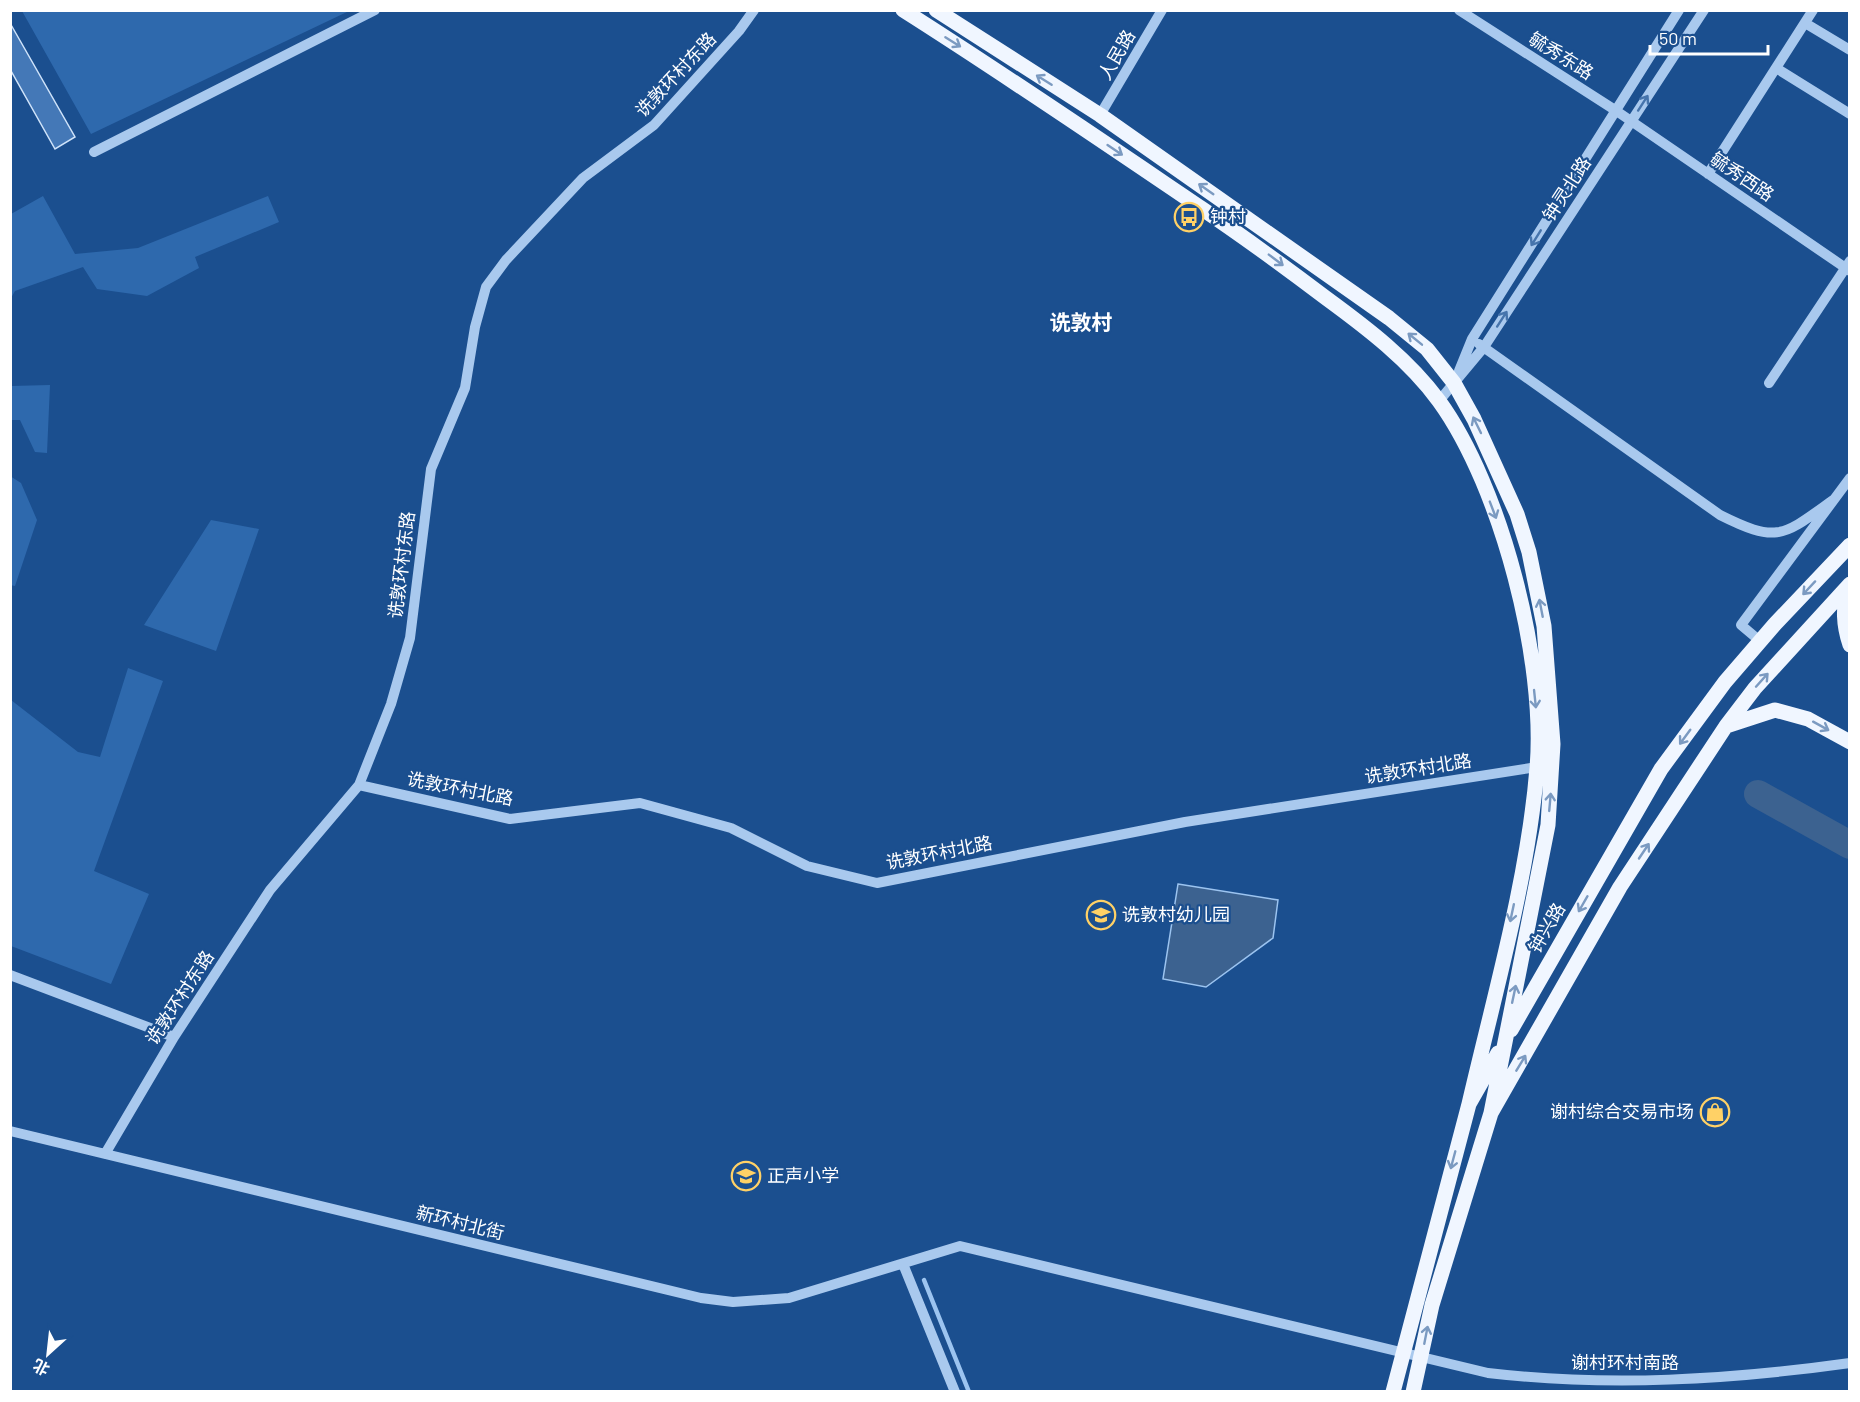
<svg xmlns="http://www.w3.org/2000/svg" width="1860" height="1402" font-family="Barlow,'Noto Sans SC',sans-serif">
<rect width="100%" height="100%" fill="#1b4f8f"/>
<path fill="#2e69ad" d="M22 11H349L91 134Z
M43 196 75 254 138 248 268 196 279 222 195 257 199 268 147 296 97 289 83 267 15 291 11 298V214Z
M50 385 47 453 35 452 20 420H11V386Z
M10 476 21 483 37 520 15 586 10 585Z
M211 520 259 529 216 651 144 625Z
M128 668 163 681 94 871 149 894 111 984 11 946V700L78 752 100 757Z"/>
<path fill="#3c6290" stroke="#9cc4f0" stroke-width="1.5" d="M1178 884 1278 900 1273 938 1206 987 1163 979Z"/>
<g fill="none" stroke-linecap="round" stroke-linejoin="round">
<path stroke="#9cc4f0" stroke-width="4.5" d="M924 1280 969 1392"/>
<path stroke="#3c6290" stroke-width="28" d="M1758 794 1850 845"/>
</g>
<path fill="#4478b7" stroke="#cfe3fa" stroke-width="1.5" d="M10 23 75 137 55 149 10 69Z"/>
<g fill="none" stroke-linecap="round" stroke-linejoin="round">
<path stroke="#a9c9ee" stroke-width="10" d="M1459 10 1615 110 1850 271
M1805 23 1850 50
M1776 68 1850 114
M1100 115 1162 10
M94 152 375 10
M1708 174 1813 10
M1479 344 1720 515C1778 544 1783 536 1833 500
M1459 371 1472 339 1679 10
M1769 383 1850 261
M1439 401 1484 347 1704 10
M1760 641 1741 625 1850 478
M359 785 510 819 640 803 731 828 807 866 877 883 1185 822 1537 767
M10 975 174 1037
M10 1131 701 1298 733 1302 789 1298 960 1246 1488 1373C1609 1387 1729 1380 1850 1363
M105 1154 174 1037 270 890 359 785 391 704 410 638 431 469 465 388 475 327 486 287 506 260 583 178 654 125 739 31 754 10
M903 1264 955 1392"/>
<path stroke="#f0f6ff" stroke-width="15" d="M903 10C1004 74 1102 141 1201 208 1244 237 1285 267 1326 298 1367 328 1409 360 1439 401 1502 488 1546 662 1537 768 1528 879 1494 996 1469 1104
M936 10 1100 115 1389 318 1427 349 1454 383 1474 419 1517 514 1529 552 1544 626 1553 744 1548 825 1491 1113
M1848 587C1843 608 1843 624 1850 645
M1726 726 1775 710 1808 719 1850 742
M1511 1030 1661 769 1725 682 1775 624 1850 545
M1393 1392 1469 1104 1498 1053
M1413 1392 1432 1305 1491 1113 1620 887 1726 726 1755 688 1850 584"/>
</g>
<defs><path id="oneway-shaft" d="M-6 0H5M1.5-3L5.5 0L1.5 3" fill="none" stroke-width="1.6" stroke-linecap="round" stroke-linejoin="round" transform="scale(1.5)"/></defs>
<g stroke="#7b9ac1">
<use href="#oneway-shaft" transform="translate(953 42) rotate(32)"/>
<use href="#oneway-shaft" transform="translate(1044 80) rotate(-148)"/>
<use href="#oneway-shaft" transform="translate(1115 150) rotate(34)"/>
<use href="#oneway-shaft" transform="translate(1206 189) rotate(-145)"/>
<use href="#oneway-shaft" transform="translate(1276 260) rotate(37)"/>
<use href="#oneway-shaft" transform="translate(1415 339) rotate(-141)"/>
<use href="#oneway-shaft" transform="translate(1477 425) rotate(-116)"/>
<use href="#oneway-shaft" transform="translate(1493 510) rotate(69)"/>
<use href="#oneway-shaft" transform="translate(1809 588) rotate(133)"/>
<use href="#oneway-shaft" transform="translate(1541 608) rotate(-101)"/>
<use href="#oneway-shaft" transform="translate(1762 680) rotate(-48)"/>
<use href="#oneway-shaft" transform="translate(1535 699) rotate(84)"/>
<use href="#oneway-shaft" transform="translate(1821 726) rotate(29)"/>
<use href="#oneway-shaft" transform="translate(1685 737) rotate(126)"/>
<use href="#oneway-shaft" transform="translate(1550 802) rotate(-85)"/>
<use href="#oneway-shaft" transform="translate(1644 851) rotate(-56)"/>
<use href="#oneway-shaft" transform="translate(1583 904) rotate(120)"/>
<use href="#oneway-shaft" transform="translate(1512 913) rotate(102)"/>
<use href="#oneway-shaft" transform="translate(1514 994) rotate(-78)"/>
<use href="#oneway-shaft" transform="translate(1521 1063) rotate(-59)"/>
<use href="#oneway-shaft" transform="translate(1453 1160) rotate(105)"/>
<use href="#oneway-shaft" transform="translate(1426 1335) rotate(-79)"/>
</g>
<g stroke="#4674ac">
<use href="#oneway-shaft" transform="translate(1643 103) rotate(-57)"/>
<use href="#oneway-shaft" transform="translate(1536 238) rotate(122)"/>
<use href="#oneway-shaft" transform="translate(1502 319) rotate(-57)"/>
</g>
<defs>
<g id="bus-ring" transform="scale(1.5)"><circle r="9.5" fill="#1b4f8f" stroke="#ffd166" stroke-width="1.5"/><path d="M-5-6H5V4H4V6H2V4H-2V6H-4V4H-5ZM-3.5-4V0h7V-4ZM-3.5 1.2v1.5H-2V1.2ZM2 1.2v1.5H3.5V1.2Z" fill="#ffd166"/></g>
<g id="school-ring" transform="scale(1.5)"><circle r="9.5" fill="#1b4f8f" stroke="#ffd166" stroke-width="1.5"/><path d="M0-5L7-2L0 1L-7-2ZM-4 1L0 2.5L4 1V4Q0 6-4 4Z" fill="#ffd166"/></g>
<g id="shop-ring" transform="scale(1.5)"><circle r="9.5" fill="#1b4f8f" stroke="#ffd166" stroke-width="1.5"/><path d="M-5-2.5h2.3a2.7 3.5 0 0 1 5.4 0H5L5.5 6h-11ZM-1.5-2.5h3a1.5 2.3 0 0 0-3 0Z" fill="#ffd166"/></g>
</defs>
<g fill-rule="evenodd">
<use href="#bus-ring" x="1189" y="217"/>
<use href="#school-ring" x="1101" y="915"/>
<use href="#shop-ring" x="1715" y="1112"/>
<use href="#school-ring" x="746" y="1176"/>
</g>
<g text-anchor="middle" stroke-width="4.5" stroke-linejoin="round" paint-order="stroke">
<g font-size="18" fill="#fff" stroke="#1b4f8f">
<text transform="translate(1117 55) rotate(-60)" y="6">人民路</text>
<text transform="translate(1561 56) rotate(32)" y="6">毓秀东路</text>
<text transform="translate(676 75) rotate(-47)" y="6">诜敦环村东路</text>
<text transform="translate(1742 177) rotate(34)" y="6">毓秀西路</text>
<text transform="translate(1567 189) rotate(-57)" y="6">钟灵北路</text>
<text transform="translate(402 565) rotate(-83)" y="6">诜敦环村东路</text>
<text transform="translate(1418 769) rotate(-9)" y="6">诜敦环村北路</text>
<text transform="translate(460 789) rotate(11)" y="6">诜敦环村北路</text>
<text transform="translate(939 853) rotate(-11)" y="6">诜敦环村北路</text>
<text transform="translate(1547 928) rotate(-60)" y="6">钟兴路</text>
<text transform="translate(180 998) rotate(-57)" y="6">诜敦环村东路</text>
<text transform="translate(460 1223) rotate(14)" y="6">新环村北街</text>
<text x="1625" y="1369">谢村环村南路</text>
</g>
<g font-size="18" fill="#fff" stroke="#1b4f8f" text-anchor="start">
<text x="1210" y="223">钟村</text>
<text x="1122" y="921">诜敦村幼儿园</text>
<text x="1694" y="1118" text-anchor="end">谢村综合交易市场</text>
<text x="767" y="1182">正声小学</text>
</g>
<g font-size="21" font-weight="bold" fill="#fff" stroke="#1b4f8f">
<text x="1081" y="330">诜敦村</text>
</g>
</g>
<rect width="1860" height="1402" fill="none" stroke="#ffffff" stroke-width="24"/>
<g transform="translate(48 1354) rotate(207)" stroke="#1b4f8f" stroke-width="4.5" paint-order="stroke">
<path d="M0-4.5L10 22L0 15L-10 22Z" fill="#ffffff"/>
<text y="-9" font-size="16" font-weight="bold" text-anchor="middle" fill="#ffffff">北</text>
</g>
<path d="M1650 45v9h118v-9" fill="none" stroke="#ffffff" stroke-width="3"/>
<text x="1659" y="45" font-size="18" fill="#ffffff" stroke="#1b4f8f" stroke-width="4.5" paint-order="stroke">50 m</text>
</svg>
